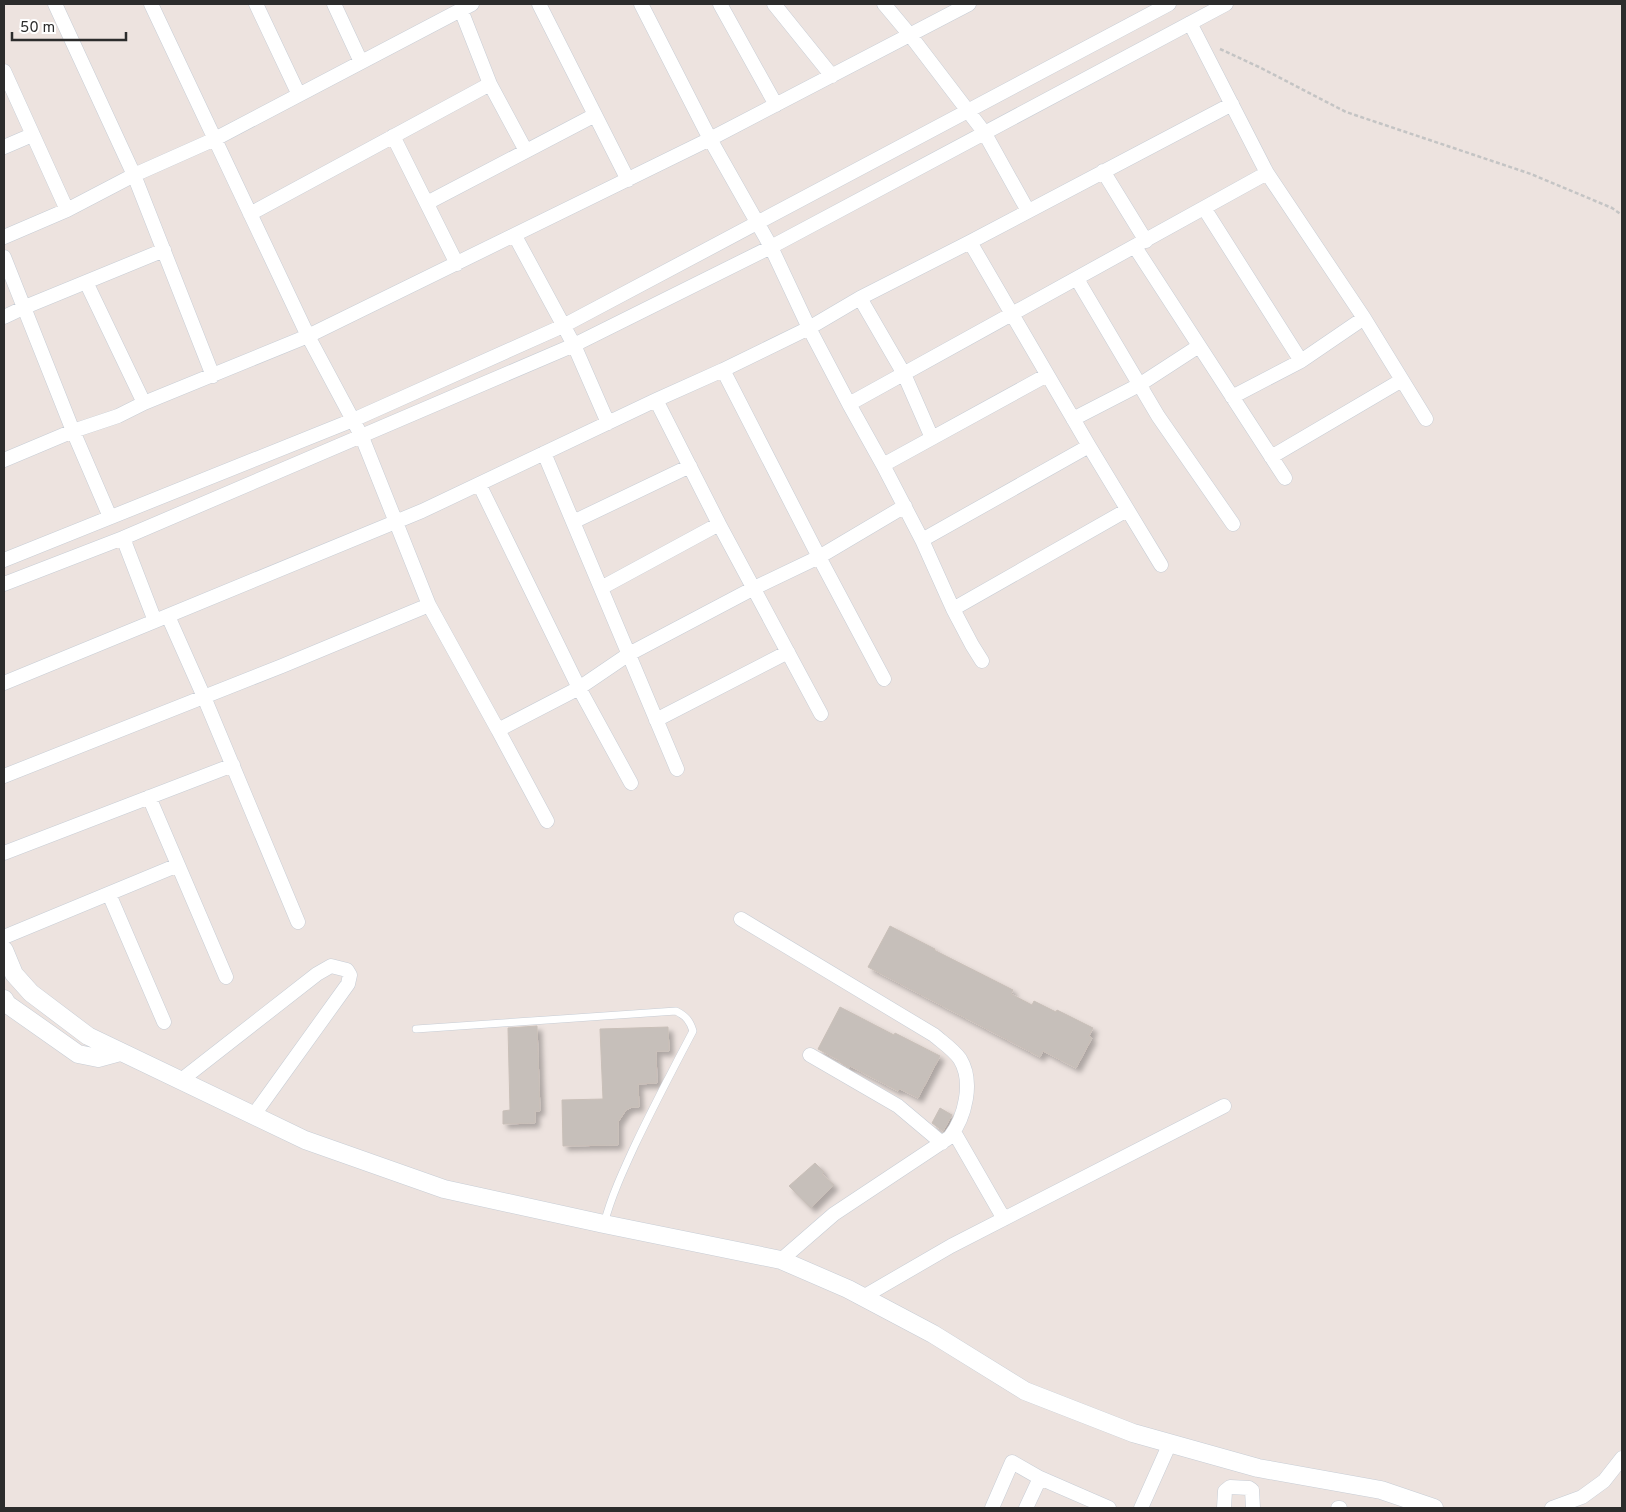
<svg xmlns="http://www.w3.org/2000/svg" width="1626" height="1512" font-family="Overpass,sans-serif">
<defs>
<filter id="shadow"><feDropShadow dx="4.5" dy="4.5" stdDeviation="2.5" flood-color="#0004"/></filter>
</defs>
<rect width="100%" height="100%" fill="#ede3df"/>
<path fill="#c6bfba" stroke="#c9bfb8" filter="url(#shadow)" d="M890 926 935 949 934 950 1013 990 1011 994 1032 1005 1034 1001 1056 1012 1057 1010 1093 1028 1089 1036 1092 1038 1076 1068 1043 1051 1040 1057 868 967Z
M840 1007 894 1035 895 1033 940 1056 918 1098 900 1089 898 1091 850 1066 849 1068 838 1061 839 1060 818 1049Z
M537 1026 540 1111H535V1123L503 1124V1111L510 1110 508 1028Z
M668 1027 669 1051H656L657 1083 638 1084 639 1107H632L626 1110 618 1122V1145L563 1146 562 1100 603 1099 600 1029Z
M940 1108 952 1115 943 1131 932 1123Z
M815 1163 824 1172 822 1174 834 1185 811 1208 789 1186Z"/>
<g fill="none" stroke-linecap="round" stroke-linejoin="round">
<g stroke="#c7cdd5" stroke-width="8">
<path id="service" d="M416 1029 676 1011C686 1016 690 1021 693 1031 673 1069 653 1107 635 1145 623 1171 611 1197 604 1224"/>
</g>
<g stroke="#c7cdd5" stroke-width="15">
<path id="minor" d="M55 4 134 175 213 376
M151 4 308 336 362 437 429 605 498 730 579 688 629 654 754 588 819 557 905 506
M256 4 299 95
M334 4 361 62
M539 4 628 180
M641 4 710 139 771 247 809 328 849 404 883 465 922 540 953 609 972 645 982 661
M720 4 776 105
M774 4 832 76
M884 4 910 35 984 132 1028 211
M461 10 490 84 526 151
M1190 23 1267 173 1364 318 1426 419
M4 71 67 210
M393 136 457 264
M4 147 32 135
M1103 171 1146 241
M427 203 595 115
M1204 208 1301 361
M250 214 490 84
M515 236 574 345 608 423
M4 237 67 210 134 175 215 139 472 4
M970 242 1089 446 1161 565
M1135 247 1285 478
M4 257 73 431 110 517
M1077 279 1158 416 1233 524
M86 282 144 403
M860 298 904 374 932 438
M4 317 25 307 164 250
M723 370 819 557 884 679
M1232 397 1301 361 1364 318
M656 400 719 524 821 714
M849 404 1267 173
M1073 419 1139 385 1199 346
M544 453 677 769
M1271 457 1402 380
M4 460 73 431 118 416 144 403 308 336 710 139 969 4
M883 465 1047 375
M479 484 579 688 631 783
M573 522 690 466
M123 538 155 621 422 511 656 400 723 370 809 328 860 298 970 242 1232 104
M922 540 1089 446
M4 560 353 420 563 326 1169 4
M4 584 123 538 574 345 771 247 1226 4
M601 588 719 524
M953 609 1127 510
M168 616 204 697 298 922
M4 683 155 621
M656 720 788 652
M498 730 547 821
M4 776 282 666 429 605
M149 797 226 977
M4 853 233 765
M109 894 164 1022
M741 919 934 1035C942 1042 954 1050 960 1059 974 1082 965 1117 950 1137L834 1214 781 1260
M4 937 178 865
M810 1055 898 1106 942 1143
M180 1081 317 974 331 966 347 970 350 975 348 984 253 1116
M954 1132 1004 1219
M863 1297 951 1246 1224 1106
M992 1508 1012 1462 1040 1478 1109 1508
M1026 1508 1040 1478
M1141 1508 1170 1443
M1224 1508 1225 1491 1230 1487 1249 1488 1252 1490 1253 1508
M1338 1508H1340
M1552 1508 1582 1497 1604 1481 1622 1458"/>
</g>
<g stroke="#c7cdd5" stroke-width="19">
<path id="tertiary" d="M4 950 14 974 31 993 88 1036 305 1140 444 1189 604 1224 781 1260 848 1289 933 1334 1025 1391 1133 1433 1258 1468 1381 1490 1434 1508
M4 999 7 1004 78 1054 98 1058 120 1052"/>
</g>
<path stroke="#c4c4c4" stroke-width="2.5" stroke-dasharray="4 2.5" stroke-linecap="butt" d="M1220 49 1259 67 1346 112 1531 174 1612 208 1622 215"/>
<use href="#service" stroke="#fff" stroke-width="7"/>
<use href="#minor" stroke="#fff" stroke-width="14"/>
<use href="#tertiary" stroke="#fff" stroke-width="18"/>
</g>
<rect width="1626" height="1512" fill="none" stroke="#2c2c2c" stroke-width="10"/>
<path d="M12 32v8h114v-8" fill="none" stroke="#2c2c2c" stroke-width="2.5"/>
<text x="20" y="32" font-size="15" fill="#2c2c2c" stroke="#ffffff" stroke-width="4" paint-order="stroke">50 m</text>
</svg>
